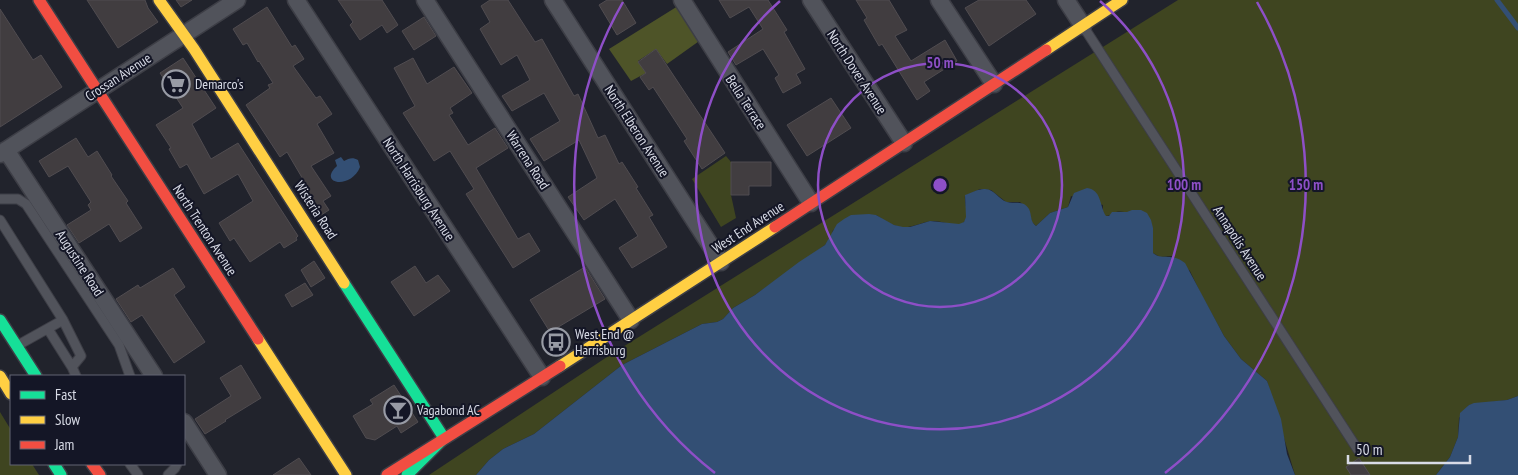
<svg xmlns="http://www.w3.org/2000/svg" width="1518" height="475" font-family="'PT Sans Narrow',sans-serif">
<rect width="100%" height="100%" fill="#21232c"/>
<path fill="#3f4520" d="M1178 0H1518V396L1507 400 1469 405 1459 418 1458 437 1450 457 1436 475H1295L1267 381 1241 359 1224 336 1200 292 1190 271 1172 256 1160 257 1153 253V228C1143 222 1129 209 1116 212 1112 213 1111 216 1105 216L1103 211V205L1071 196 1068 207 1050 213 1036 226 1032 222 1029 210 1020 202H1006L991 190 980 189 965 196C964 203 970 215 964 222 958 228 942 221 934 221 922 221 912 229 900 227 891 225 884 220 876 215L833 230 831 237 825 245 755 295 733 308 723 319 717 322 702 324 622 365 534 434 503 449 489 460 476 475H429L610 355Z
M726 156 731 162V195L736 218 721 227 692 179Z
M0 412 11 430V464H32L39 475H0Z"/>
<path fill="#4e5428" d="M678 6 702 39 667 64 656 49 638 61 646 73 631 81 609 49Z"/>
<path fill="#334f74" d="M341 157 344 161C349 158 353 157 358 160L360 167C351 190 317 184 337 166L335 160Z
M1087 188C1102 190 1099 205 1106 216H1109L1112 212H1127L1132 210H1141L1147 213 1151 220 1153 228V253C1162 261 1171 252 1185 263L1224 336 1241 359 1267 381 1281 419 1287 454 1295 475H476L489 460 503 449 534 434 622 365 702 324 717 322 723 319 733 308 755 295 799 262 825 245 837 224 844 219 851 215 869 214 876 215 894 225 903 227H910L930 221 959 224 964 222 966 217 965 195C971 193 978 189 984 189 994 188 998 199 1007 202 1015 204 1024 200 1029 209 1032 215 1030 222 1036 226L1050 213 1068 207 1074 193Z
M1518 396V475H1436L1450 457 1458 437 1460 413 1469 405 1474 403 1507 400Z"/>
<g fill="none" stroke-linecap="round" stroke-linejoin="round">
<path stroke="#334f74" stroke-width="5" d="M1497 0 1518 28"/>
</g>
<path fill="#413d40" stroke="#504c50" d="M87 0H145L148 8 158 22 118 48Z
M176 0H192L181 7Z
M338 0H382L398 25 387 33 382 25 360 40 350 25 353 22Z
M490 0H508L535 42 542 39 574 96 578 94 598 138 605 135 619 164 622 162 638 187 636 188 653 215 649 217 667 247 632 268 619 248 638 236 615 199 584 220 568 197 597 178 579 140 544 161 530 139 560 121 544 93 512 111 502 96 530 80 517 55 501 65 480 29 490 22 481 6Z
M607 0H622L636 23 617 35 599 5Z
M719 0H768L787 30 784 32 805 69 796 74 801 83 783 93 775 78 779 75 763 49 736 65 728 52 763 29 749 7 730 18Z
M856 0H889L907 30 895 36 911 61 945 40 957 61 924 82 930 91 917 100 882 44 879 46 864 20 867 18Z
M979 0H1026L1036 14 989 46 965 8Z
M267 7 292 47 295 45 304 59 293 66 316 98 320 96 332 114 317 124 334 153 311 166 331 196 323 201 329 210 318 217 298 185 304 181 287 152 280 157 246 105 270 88 268 85 273 83 259 61 258 62 247 43 243 45 233 29Z
M0 9 33 60 41 55 62 87 0 127Z
M424 17 436 36 414 50 402 31Z
M656 49 725 153 702 169 684 141 687 139 653 87 649 90 640 77 646 73 638 62Z
M183 58 216 108 192 124 211 159 238 143 298 236 296 238 297 240 284 248 280 242 250 262 234 238 230 241 219 223 253 201 238 174 204 194 187 164 180 168 169 149 171 148 156 125 183 108 160 73Z
M413 58 427 84 454 67 472 93 450 108 453 113 449 115 468 145 495 128 508 148 476 168 518 239 529 233 540 251 513 268 466 194 474 189 450 151 434 161 403 113 415 106 394 68Z
M831 98 851 128 807 156 787 125Z
M76 138 88 157 97 151 112 175 111 176 128 201 126 203 142 228 120 242 109 224 79 243 67 225 91 210 88 205 91 202 68 166 49 177 39 161Z
M731 162H771V186H749V195H731Z
M314 261 325 278 311 287 301 270Z
M415 266 426 283 438 275 450 291 414 316 391 282Z
M585 267 605 299 550 332 530 300Z
M173 268 185 287 174 295 205 342 174 363 142 315 131 322 116 299 138 285 140 288Z
M305 283 313 295 292 307 285 295Z
M241 365 261 398 225 420 226 421 205 434 195 419 231 396 220 378Z
M394 385 418 422 401 433 397 426 375 440 366 438 353 416 373 404 370 400Z
M299 458 311 475H273Z
M1359 458 1370 475H1351L1346 467Z"/>
<g fill="none" stroke-linecap="round" stroke-linejoin="round">
<g stroke="#3d3e46" stroke-width="11">
<path id="lane" d="M1083 26 1358 450
M0 199H18L26 204 119 345 130 376
M0 220 63 320 81 356 72 367
M48 329 72 367 76 376
M20 344 63 320
M130 464 138 475
M168 475 175 468 177 464"/>
</g>
<g stroke="#3d3e46" stroke-width="19">
<path id="street" d="M296 0 542 377
M425 0 631 320
M553 0 721 262
M682 0 811 203
M811 0 904 143
M939 0 994 84
M1066 0 1083 26
M6 150 154 376
M0 154 237 0
M184 422 218 475"/>
</g>
<g stroke="#3d3e46" stroke-width="14">
<path id="fast" d="M344 283 444 438
M0 320 36 376
M54 464 61 475
M407 475 444 438"/>
</g>
<g stroke="#3d3e46" stroke-width="14">
<path id="slow" d="M159 0 194 49 344 283
M1046 50 1122 0
M258 339 346 475
M560 366 775 227
M0 376 11 394"/>
</g>
<g stroke="#3d3e46" stroke-width="14">
<path id="jam" d="M39 0 258 339
M775 227 1046 50
M92 464 100 475
M387 475 560 366"/>
</g>
<use href="#lane" stroke="#51535b" stroke-width="9"/>
<use href="#street" stroke="#51535b" stroke-width="16"/>
<use href="#fast" stroke="#16e098" stroke-width="11"/>
<use href="#slow" stroke="#ffcf43" stroke-width="11"/>
<use href="#jam" stroke="#f24e42" stroke-width="11"/>
</g>
<g fill="none" stroke="#8e4fc7" stroke-width="2.5">
<circle cx="940" cy="185" r="122"/>
<path d="M1100 1A244 244 0 1 1 780 1"/>
<path d="M715 473A366 366 0 0 1 623 2M1257 2A366 366 0 0 1 1165 473"/>
</g>
<defs>
<g id="supermarket-ring" transform="scale(1.4375)"><circle r="9.5" fill="#141626" stroke="#989ba5" stroke-width="1.5"/><path d="M-6-5.5h2.5l.6 2H6L4.5 2H-2.5L-4.4-4H-6ZM-1.5 3.2a1.3 1.3 0 1 0 .1 0ZM3 3.2a1.3 1.3 0 1 0 .1 0Z" fill="#989ba5"/></g>
<g id="bus-ring" transform="scale(1.4375)"><circle r="9.5" fill="#141626" stroke="#989ba5" stroke-width="1.5"/><path d="M-5-6H5V4H4V6H2V4H-2V6H-4V4H-5ZM-3.5-4V0h7V-4ZM-3.5 1.2v1.5H-2V1.2ZM2 1.2v1.5H3.5V1.2Z" fill="#989ba5"/></g>
<g id="bar-ring" transform="scale(1.4375)"><circle r="9.5" fill="#141626" stroke="#989ba5" stroke-width="1.5"/><path d="M-6-5H6L.8 .8V4.5H3.5V6h-7V4.5H-.8V.8Z" fill="#989ba5"/></g>
</defs>
<g fill-rule="evenodd">
<use href="#supermarket-ring" x="176" y="84"/>
<use href="#bus-ring" x="556" y="342"/>
<use href="#bar-ring" x="398" y="410"/>
</g>
<g text-anchor="middle" stroke-width="4" stroke-linejoin="round" paint-order="stroke">
<g font-size="14" fill="#d8dbe6" stroke="#141626">
<text transform="translate(857 72) rotate(57)" y="5">North Dover Avenue</text>
<text transform="translate(118 77) rotate(-33)" y="5">Crossan Avenue</text>
<text transform="translate(746 102) rotate(57)" y="5">Bella Terrace</text>
<text transform="translate(637 131) rotate(57)" y="5">North Elberon Avenue</text>
<text transform="translate(528 160) rotate(57)" y="5">Warrena Road</text>
<text transform="translate(419 189) rotate(57)" y="5">North Harrisburg Avenue</text>
<text transform="translate(316 210) rotate(57)" y="5">Wisteria Road</text>
<text transform="translate(748 227) rotate(-33)" y="5">West End Avenue</text>
<text transform="translate(205 230) rotate(57)" y="5">North Trenton Avenue</text>
<text transform="translate(1240 243) rotate(57)" y="5">Annapolis Avenue</text>
<text transform="translate(80 263) rotate(57)" y="5">Augustine Road</text>
</g>
<g font-size="14" fill="#d8dbe6" stroke="#141626" text-anchor="start">
<text x="195" y="89">Demarco's</text>
<text x="575" y="339">West End @<tspan x="575" dy="16">Harrisburg</tspan></text>
<text x="417" y="415">Vagabond AC</text>
</g>
</g>
<circle cx="940" cy="185" r="8" fill="#8e4fc7" stroke="#141626" stroke-width="2.5"/>
<g font-size="15" text-anchor="middle" font-weight="bold" fill="#8e4fc7" stroke="#141626" stroke-width="4" stroke-linejoin="round" paint-order="stroke">
<text x="940" y="68">50 m</text>
<text x="1184" y="190">100 m</text>
<text x="1306" y="190">150 m</text>
</g>
<rect x="10" y="375" width="175" height="90" fill="#141626" stroke="#626573"/>
<rect x="20" y="391" width="25" height="8" fill="#16e098" stroke="#626573"/>
<text x="55" y="400" font-size="15" fill="#d8dbe6">Fast</text>
<rect x="20" y="416" width="25" height="8" fill="#ffcf43" stroke="#626573"/>
<text x="55" y="425" font-size="15" fill="#d8dbe6">Slow</text>
<rect x="20" y="441" width="25" height="8" fill="#f24e42" stroke="#626573"/>
<text x="55" y="450" font-size="15" fill="#d8dbe6">Jam</text>
<path d="M1348 455v8h122v-8" fill="none" stroke="#d8dbe6" stroke-width="2.5"/>
<text x="1356" y="455" font-size="15" fill="#d8dbe6" stroke="#141626" stroke-width="4" paint-order="stroke">50 m</text>
</svg>
